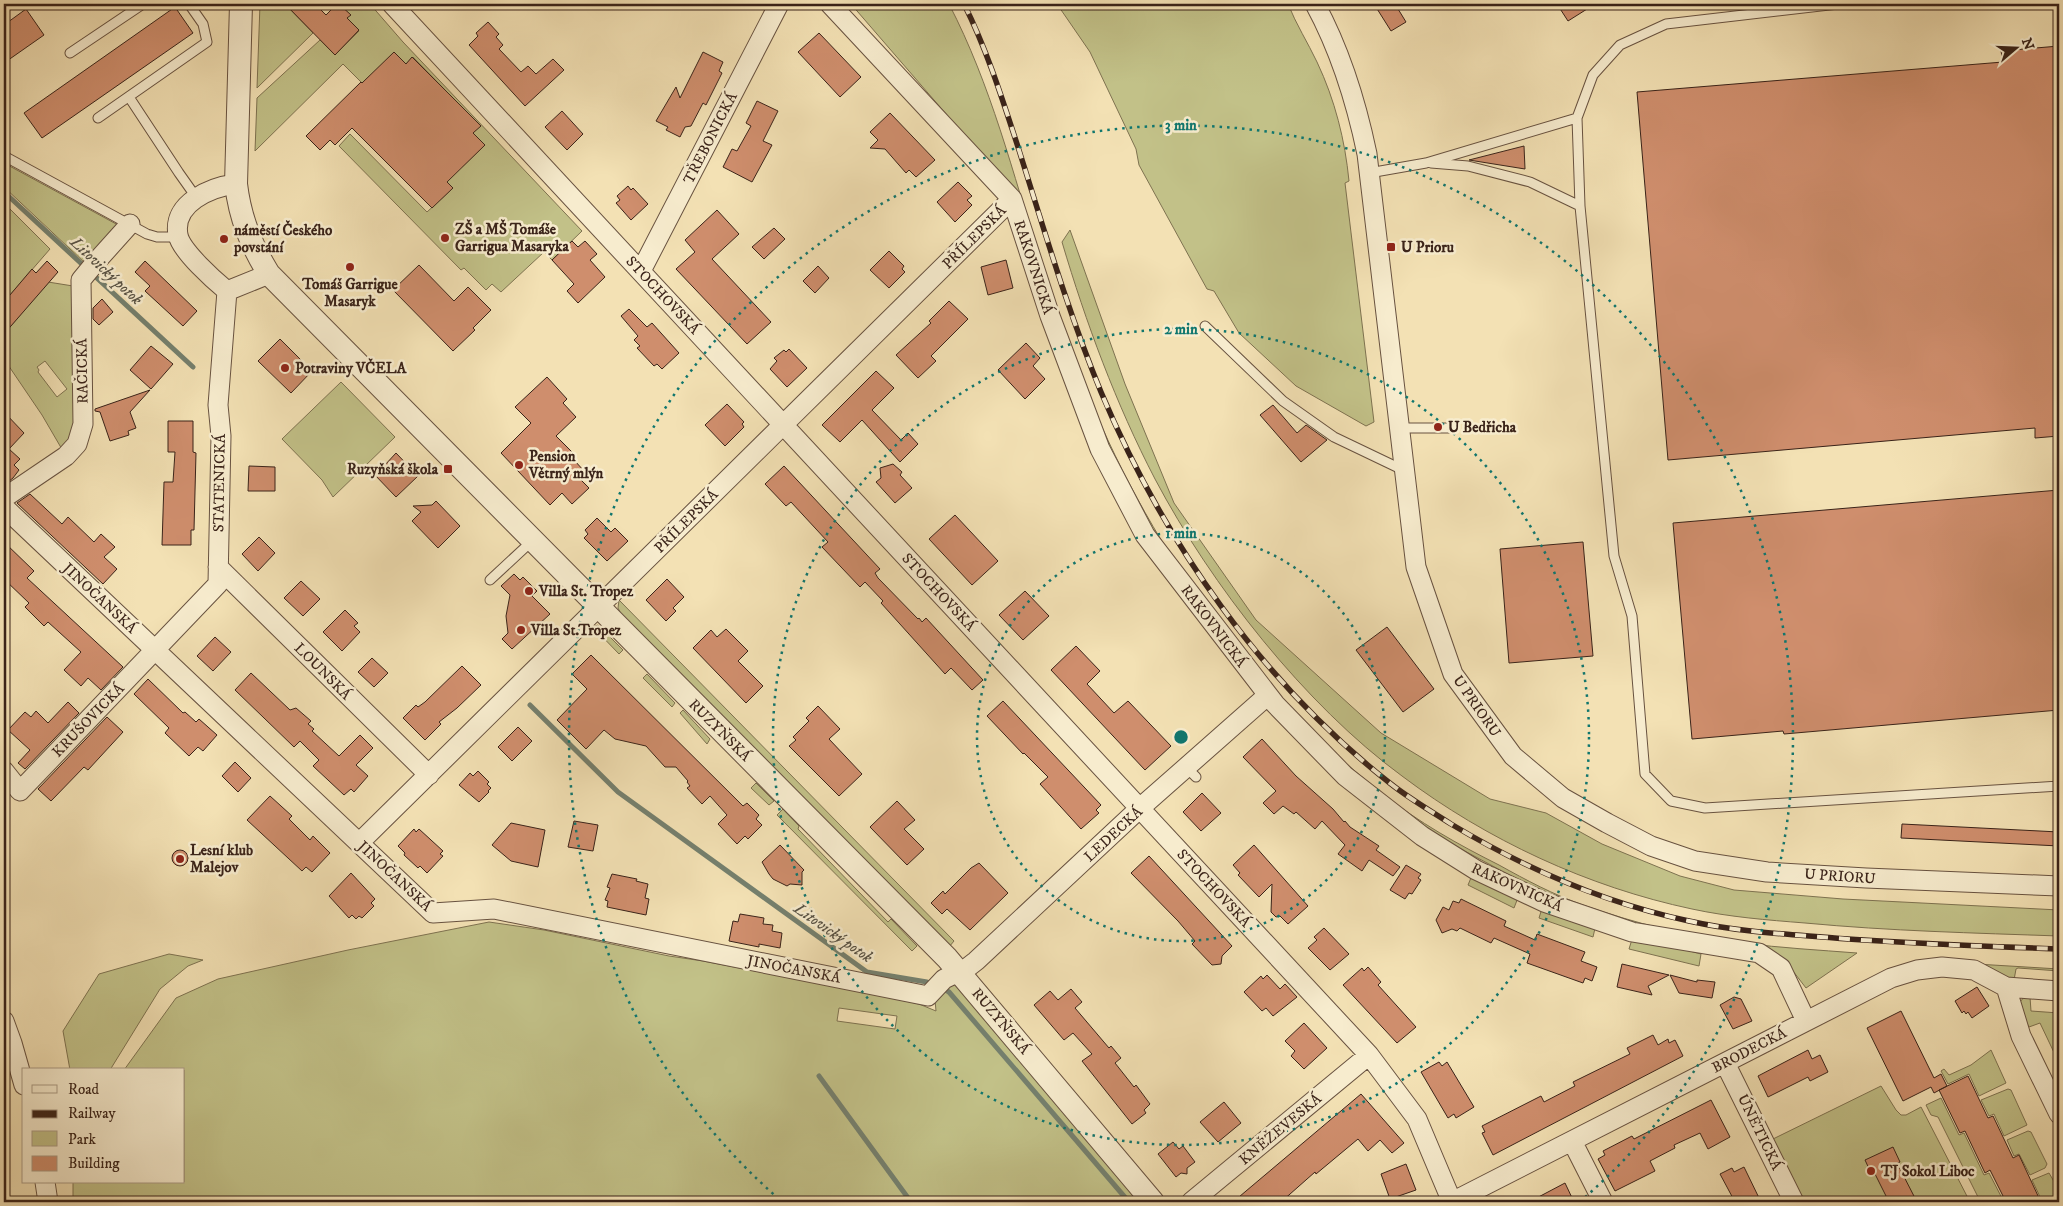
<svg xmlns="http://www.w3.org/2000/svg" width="2063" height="1206" font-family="'IM FELL DW Pica',serif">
<rect width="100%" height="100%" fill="#f3e1b4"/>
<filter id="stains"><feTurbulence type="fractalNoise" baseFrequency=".004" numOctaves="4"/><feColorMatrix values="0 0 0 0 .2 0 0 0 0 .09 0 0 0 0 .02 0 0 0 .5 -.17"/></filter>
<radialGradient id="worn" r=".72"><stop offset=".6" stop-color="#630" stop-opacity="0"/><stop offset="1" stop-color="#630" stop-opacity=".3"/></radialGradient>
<path fill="#c2c188" stroke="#7e7250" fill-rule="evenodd" d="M260 4H285L313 33 257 88Z
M339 4H370L403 42 582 231 552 260 544 252 501 292 492 284 486 290 464 268 461 270 339 146 350 134 427 212 453 188 430 166 456 161 462 167 485 145 473 133 480 126 413 57 374 95 343 64 255 151 257 98 320 40 335 55 359 31 347 18 350 15Z
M851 4H949C991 85 1013 173 1040 260 1053 301 1067 342 1083 382 1145 540 1249 689 1383 794 1418 822 1459 845 1499 865 1526 880 1554 895 1583 905 1634 923 1689 937 1743 943 1781 948 1819 950 1857 953L1806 988 1786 962 1766 951 1636 927 1581 908 1530 886 1433 834 1381 797 1338 761 1271 693 1177 572 1150 531 1108 449 1087 397 1017 196Z
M1057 4H1288C1296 24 1308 43 1317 62 1335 100 1345 140 1349 181L1345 183 1374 422 1366 426 1296 386 1239 333 1214 291 1207 289 1139 165 1136 149 1090 52Z
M4 163 118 225 86 264 4 187Z
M4 203 50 249 4 302Z
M1070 230 1125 384 1174 503 1256 620 1381 733 1490 799 1546 813 1602 844 1680 876 1734 890 1843 899 2059 910V936C1974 933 1890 931 1805 923 1767 920 1729 917 1692 909 1588 887 1487 840 1402 776 1305 705 1211 585 1155 479 1116 404 1086 323 1062 242Z
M48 282 73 286 76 431 63 451 42 415 4 359V334ZM45 361 67 389 57 397 38 372 39 370 37 367Z
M341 382 395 437 333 497 322 480 282 439Z
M619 600 954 941 949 947 620 612 618 608Z
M598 625 623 650 619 654 593 627Z
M647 674 675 703 672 707 643 678Z
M683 710 710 739 707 744 680 713Z
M756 783 774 801 769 805 751 788Z
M783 809 799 826 798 829 888 922 891 919 917 946 912 951 777 815Z
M1473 873 1519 895 1514 908 1468 885Z
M1543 905 1596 924 1593 937 1539 918Z
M489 922 544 930 669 956 703 961 860 991 919 1004 936 1011 935 1000 947 985 956 984 1142 1202H73V1182H184V1070H124L176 998 218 979 348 950ZM839 1008 897 1016 895 1029 837 1021Z
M1633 936 1701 954 1699 966 1629 949Z
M169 954 203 960 188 966 160 989 110 1070H70L63 1031 99 974Z
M1976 964 2059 969V971L2018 968 2016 969 2014 980 2010 981Z
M2024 997H2030L2031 1011 2059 1013V1063L2040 1023 2029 1027 2020 1011V1002Z
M1991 1050 2006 1083 1979 1096 1969 1074 1948 1084 1941 1071 1944 1069 1949 1075 1971 1065Z
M1881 1086 1896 1110 1901 1115H1906L1921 1107 1970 1202H1804L1773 1139Z
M2008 1089 2011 1090 2027 1125 2004 1136 1994 1114 1989 1116 1981 1100Z
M1941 1098 1959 1135 1964 1133 1984 1175 1989 1173 2004 1202H1984L1979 1199 1938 1117 1931 1115 1926 1105Z
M2028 1131 2031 1132 2047 1164 2045 1168 2030 1175 2019 1154 2014 1156 2007 1140Z
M2049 1173 2059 1190V1200L2055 1202H2035L2041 1199 2032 1180Z"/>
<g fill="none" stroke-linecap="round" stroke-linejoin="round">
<path stroke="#75806e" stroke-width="5" d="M4 192 193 367
M530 705 618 792 867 972 927 982 934 985
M942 988 949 992 1129 1202
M819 1076 911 1202"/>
</g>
<path fill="#cf8e6d" stroke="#3a2319" d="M285 4H315L326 15 337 4H339L351 15 347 18 359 30 335 55Z
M1374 4H1395L1406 22 1391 31Z
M1557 4H1595L1568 21Z
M175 7 193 33 42 138 24 113Z
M26 9 44 35 4 63V25Z
M488 22 499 34 496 37 503 45 499 49 521 72 528 66 536 74 553 59 564 70 525 106 469 45 478 36 476 33Z
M819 33 861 77 840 97 798 52Z
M2059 46V436L2035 438V428L1668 460 1637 92 2003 62 2001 51Z
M394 52 406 64 412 57 481 126 473 133 485 145 447 182 453 188 432 208 352 128 335 145 330 140 320 150 306 136 361 82 362 83Z
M703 52 723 62 719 71 722 73 706 105 703 103 691 126 685 127 680 137 666 130 668 127 656 121 676 87 680 98Z
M757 101 778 111 763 141 772 145 752 182 723 167 732 149 737 151 751 126 746 123Z
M562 111 583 134 567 150 545 127Z
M890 113 935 160 916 177 909 170 906 173 885 149 870 148 878 140 870 132Z
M1524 146 1525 169 1469 160Z
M958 182 972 196 967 200 972 205 955 222 937 202Z
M628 186 631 190 633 188 648 204 631 220 616 203 620 200 617 196Z
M717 210 739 234 712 259 771 322 747 344 676 269 695 252 685 240Z
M774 228 785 239 764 259 752 247Z
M572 241 578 247 585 241 597 254 590 260 605 277 578 303 567 291 574 284 552 260Z
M889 251 904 266 902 269 905 272 889 288 870 270Z
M1006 260 1013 288 988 295 981 267Z
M47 261 58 272 4 334V302L32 269 36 273Z
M145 261 197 311 183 326 145 291 150 286 135 272Z
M419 265 454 301 468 287 491 310 473 328 475 330 453 351 393 290Z
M818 266 829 278 815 293 803 281Z
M102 299 113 312 99 325 93 319V308Z
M949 301 968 319 931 356 936 361 918 378 896 355 931 323 929 321Z
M629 309 647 327 652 323 679 353 662 369 657 364 654 366 637 348 640 346 634 340 638 336 621 316Z
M280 339 312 371 291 393 258 361Z
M1026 343 1040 358 1033 366 1045 379 1025 399 998 370Z
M151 346 173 364 151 389 130 370Z
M789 349 807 368 787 387 770 369 777 361 774 358 784 350 786 352Z
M876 371 894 388 872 410 901 440 908 433 918 444 900 462 862 420 840 442 822 425Z
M547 377 567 399 563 403 576 417 556 436 577 457 574 460 585 472 579 478 589 488 572 504 562 493 550 505 501 453 531 423 515 407Z
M150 390 130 412 136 428 128 431 129 435 110 441 100 412 95 411V409Z
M727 404 744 422 742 424 744 427 725 446 705 425Z
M1273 405 1297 433 1306 425 1327 440 1301 462 1260 415Z
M4 412 24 433 9 449 20 459 14 465 19 470 13 478 4 485Z
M168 421H193V452L196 453 194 530H191V545H162L164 482H173L175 452H168Z
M396 453 418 476 396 497 373 473 383 464 384 466Z
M893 464 902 472 900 475 912 488 895 503 876 482 881 478 880 468Z
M249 466 275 467V491H248Z
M784 466 880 569 875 573 878 578 918 619 919 618 922 622 926 618 983 680 972 690 951 668 945 674 881 603 883 601 865 582 860 587 822 547 828 542 791 502 786 506 765 484Z
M2059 490V710L1784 734 1783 731 1692 739 1673 523Z
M30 494 62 524 68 517 94 542 101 534 115 547 104 557 117 569 103 584 17 503Z
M436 501 460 526 438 548 412 521 421 512 413 506 432 505Z
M955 515 998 561 972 585 929 539Z
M597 518 611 532 615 528 628 541 607 561 584 538 588 534 585 530Z
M259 537 275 553 258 571 242 554Z
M4 542 34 571 27 578 123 667 101 690 88 678 81 686 64 670 81 652 48 622 44 626 25 607 29 603 4 579Z
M1583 542 1593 656 1509 663 1500 549Z
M514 574 520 580 523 577 537 591 532 596 550 614 512 649 502 639 508 633 506 616 510 595 501 586Z
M667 579 684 597 673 608 676 611 666 621 646 600Z
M301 581 320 599 303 616 284 598Z
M1025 591 1049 616 1023 640 999 615Z
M345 610 358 623 354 626 360 632 342 651 323 632Z
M1387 627 1434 689 1403 712 1356 650Z
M726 629 748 651 738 661 763 686 746 703 693 648 711 630 717 637Z
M215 637 231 652 213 671 197 656Z
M1076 646 1100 671 1087 684 1114 713 1128 701 1171 746 1145 770 1051 670Z
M591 655 743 806 747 803 759 815 756 819 762 825 748 839 745 836 737 844 718 824 727 815 710 796 702 804 687 788 690 786 687 782 688 781 676 767H665L646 746 615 739 604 730 586 749 557 720 587 689 572 674Z
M372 658 388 673 374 687 358 672Z
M462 666 481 685 457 708 439 722 441 724 425 740 403 718 416 705 418 707 425 702Z
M251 673 290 710 296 708 311 721 308 724 314 729 312 731 339 756 360 735 373 748 356 765 368 776 354 792 351 789 344 795 313 766 319 760 300 741 294 747 235 690Z
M148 679 183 713 185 712 196 722 199 719 217 735 203 751 198 747 189 756 165 733 169 728 134 694Z
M1003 701 1101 805 1096 810 1099 813 1081 829 1040 784 1048 777 1024 753 1023 754 987 716Z
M68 702 79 713 25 769 18 763 30 750 8 730 25 712 31 717 36 711 48 723Z
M818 706 840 729 829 739 862 774 839 796 789 746 796 740 793 737 809 721 806 718Z
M107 717 123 732 88 770 84 767 51 801 38 789Z
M518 727 532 741 512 761 498 747Z
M1262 739 1296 776 1333 809 1344 822 1345 821 1350 827 1379 846 1376 850 1400 867 1393 876 1369 860 1362 871 1338 854 1345 845 1322 821 1315 829 1296 812 1294 814 1283 806 1274 814 1263 803 1276 791 1243 757Z
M235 762 251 778 238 792 222 776Z
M478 771 489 782 487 784 491 788 488 791 489 792 479 802 459 785 470 773 473 776Z
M1202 793 1221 813 1201 831 1183 812Z
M270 796 292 816 289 819 310 840 313 836 330 853 312 872 306 867 302 871 247 820Z
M897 801 915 820 904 829 924 849 907 865 870 827Z
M574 821 598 825 593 851 568 847Z
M511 823 545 830 538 867 511 861 492 845Z
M1902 824 2059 832V846L1901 838Z
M414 829 416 832 419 829 443 851 440 854 443 856 427 873 420 866 418 868 404 855 405 853 398 846Z
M780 845 804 870 802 872V885L790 884 787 886 773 879 769 874 762 862Z
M1254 845 1308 906 1288 924 1280 916 1276 917 1271 912 1272 884 1259 897 1238 875 1240 873 1233 865Z
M172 858a8 8 0 1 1 16 0a8 8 0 1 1-16 0Z
M1149 856 1232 946 1222 956 1221 964 1212 965 1192 944 1195 941 1178 921 1131 873Z
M979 863 1008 893 970 930 947 909 942 914 931 903 943 891 945 894 971 868Z
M1406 865 1421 874 1418 878 1421 880 1412 894 1409 893 1405 899 1390 890Z
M351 873 375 899 371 903 374 906 362 918 359 916 356 919 352 915 349 918 329 896Z
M612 874 637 879 636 881 648 884 645 898 649 899 646 915 607 907 608 901 605 900 610 888 607 887Z
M1461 899 1506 921 1504 926 1535 940 1537 934 1585 952 1581 961 1597 967 1592 981 1585 978 1583 983 1527 963 1530 954 1494 938 1491 943 1460 928 1457 931 1452 929 1442 933 1436 920 1443 907 1449 910 1453 901 1459 903Z
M740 914 764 918 763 924 773 925 772 931 782 933 780 948 759 944V947L729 941 733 921 738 922Z
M1324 928 1349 954 1330 970 1308 948 1317 940 1314 937Z
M1622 964 1669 975 1648 986 1652 995 1617 987Z
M1368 967 1381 982 1378 985 1416 1027 1397 1043 1343 985 1362 968 1364 971Z
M1267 975 1280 989 1285 984 1297 997 1273 1016 1266 1008 1262 1011 1244 992 1261 976 1263 979Z
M1670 975 1697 982V980L1715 982 1712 998 1679 993Z
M1977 987 1989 1006 1972 1018 1968 1012 1966 1014 1964 1011 1962 1013 1955 1001Z
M1071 989 1082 1002 1075 1008 1109 1048 1111 1046 1121 1058 1115 1063 1134 1087 1136 1085 1150 1104 1144 1110 1146 1113 1132 1124 1082 1061 1092 1054 1073 1033 1064 1040 1034 1005 1050 991 1058 1000Z
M1734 997 1741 999 1752 1021 1733 1029 1720 1005Z
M1901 1011 1934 1078 1941 1074 1947 1086 1934 1093 1931 1087 1903 1101 1867 1028Z
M1304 1023 1327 1048 1304 1069 1291 1056 1295 1051 1285 1041Z
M1653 1035 1658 1045 1668 1039 1669 1043 1675 1040 1683 1056 1493 1155 1482 1133 1485 1132 1482 1126 1541 1096 1544 1102 1575 1086 1573 1082 1630 1054 1627 1048Z
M1808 1050 1812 1059 1820 1055 1828 1072 1810 1081 1808 1077 1768 1097 1758 1076Z
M1439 1062 1442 1066 1447 1062 1474 1107 1456 1118 1454 1114 1448 1118 1421 1072Z
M1968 1076 1988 1118 1993 1116 2013 1158 2019 1155 2039 1198 2031 1202H2006L1990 1170 1985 1173 1965 1131 1960 1133 1939 1090Z
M1361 1094 1404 1143 1392 1153 1380 1140 1368 1151 1358 1139 1316 1174 1315 1172 1281 1202H1233Z
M1711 1100 1730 1137 1708 1149 1700 1133 1674 1145 1675 1148 1650 1161 1655 1171 1615 1191 1598 1159 1605 1155 1603 1151 1632 1136 1634 1139Z
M1224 1102 1241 1123 1218 1142 1200 1122Z
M1173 1142 1179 1149 1183 1146 1195 1162 1187 1168V1174L1181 1173 1176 1177 1158 1154Z
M1893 1147 1900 1162 1897 1163 1917 1202H1889L1875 1174 1872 1175 1865 1160Z
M1406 1164 1416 1190 1390 1199 1381 1174Z
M1744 1167 1761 1202H1735L1720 1174 1732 1168 1734 1172Z
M1565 1183 1574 1202H1529Z"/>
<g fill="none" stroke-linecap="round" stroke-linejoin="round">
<g stroke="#685240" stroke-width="11">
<path id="service" d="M1838 4 1666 24 1620 45 1593 75 1577 118 1580 206 1614 556 1632 616 1645 774 1671 801 1705 808 2059 786
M70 53 143 4
M129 97 179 173 196 197
M98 118 207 42 203 24 189 4
M4 156 147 234 157 237H178
M1431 163 1468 166 1530 182 1580 206
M1369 173 1426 163 1577 118
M1205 326 1283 401 1334 437 1403 470
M1398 428H1451
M490 580 532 541
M1186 767 1196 777"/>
</g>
<g stroke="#685240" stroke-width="21">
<path id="minor" d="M392 4 1369 1055 1417 1119 1452 1202
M830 4 1012 199 1050 316 1100 449 1145 535 1275 704 1345 776 1422 836 1476 870 1544 902 1632 932 1759 953 1781 968 1806 1021
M1315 4C1341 52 1356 101 1367 154L1416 567 1453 674 1513 756 1563 798 1607 823 1651 846 1695 861 1767 872 1866 878 2059 886
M641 271 779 4
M227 291C215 281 181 251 178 235 172 203 211 187 236 184
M227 291 269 274
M4 498 66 456 77 444 83 424 81 280 95 263 130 224
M4 507 433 913 494 909 928 996 944 979 967 968 976 961 1140 808 1267 696
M218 567 429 775
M4 771 20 791 218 584 221 436 218 405 227 291
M359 843 1012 199
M2006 987 2021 1036 2059 1114
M4 1021 12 1043 24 1085
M1725 1063 1794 1202
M1572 1141 1603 1202
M45 1182 48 1202
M1191 1202 1369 1055
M1452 1202 1891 978 1917 970 1942 967 1974 970 2006 987 2059 991"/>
</g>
<g stroke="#685240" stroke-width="24">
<path id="tertiary" d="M241 4 236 184C240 218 251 245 269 274L947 958 1153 1202"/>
</g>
<use href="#service" stroke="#f7ecce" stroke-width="9"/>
<use href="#minor" stroke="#f7ecce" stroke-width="19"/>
<use href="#tertiary" stroke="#f7ecce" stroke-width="22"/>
<g stroke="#3a2319" stroke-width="5.5">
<path id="rail" d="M964 4C987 50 1002 98 1018 147 1044 229 1068 312 1101 392 1164 542 1262 683 1391 784 1410 799 1431 811 1451 824 1526 869 1604 903 1689 921 1729 930 1769 933 1809 936 1892 943 1976 946 2059 949"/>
</g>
<use href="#rail" stroke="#f7ecce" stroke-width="4" stroke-dasharray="11" stroke-linecap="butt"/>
</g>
<g fill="none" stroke="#0f766e" stroke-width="2.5" stroke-dasharray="2.5 5">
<circle cx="1181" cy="737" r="204"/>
<circle cx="1181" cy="737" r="408"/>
<path d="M779 1199A612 612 0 1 1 1583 1199"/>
</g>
<g fill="#8f2418" stroke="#f7ecce" stroke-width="2">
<circle cx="445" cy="238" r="5"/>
<circle cx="224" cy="239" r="5"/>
<rect x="1386" y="242" width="10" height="10" rx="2.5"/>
<circle cx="350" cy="267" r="5"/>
<circle cx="285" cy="368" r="5"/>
<circle cx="1438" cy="427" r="5"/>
<circle cx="519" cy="465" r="5"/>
<rect x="443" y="464" width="10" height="10" rx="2.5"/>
<circle cx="529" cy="591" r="5"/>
<circle cx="521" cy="630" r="5"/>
<circle cx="180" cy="859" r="5"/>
<circle cx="1871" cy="1171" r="5"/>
</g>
<g text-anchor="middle" stroke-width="5" stroke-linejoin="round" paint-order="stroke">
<g font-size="15" fill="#3a2319" stroke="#f7ecce">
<text transform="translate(710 138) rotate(-63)" y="5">TŘEBONICKÁ</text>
<text transform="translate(974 237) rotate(-45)" y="5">PŘÍLEPSKÁ</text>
<text transform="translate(1034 267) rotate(72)" y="5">RAKOVNICKÁ</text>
<text transform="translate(663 295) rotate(47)" y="5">STOCHOVSKÁ</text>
<text transform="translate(82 371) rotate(-91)" y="5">RAČICKÁ</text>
<text transform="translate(219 483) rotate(-89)" y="5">STATENICKÁ</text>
<text transform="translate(686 521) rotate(-45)" y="5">PŘÍLEPSKÁ</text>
<text transform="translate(939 592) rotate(47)" y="5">STOCHOVSKÁ</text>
<text transform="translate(100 598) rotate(43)" y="5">JINOČANSKÁ</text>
<text transform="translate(1214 626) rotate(53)" y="5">RAKOVNICKÁ</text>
<text transform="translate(323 671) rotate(45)" y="5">LOUNSKÁ</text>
<text transform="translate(1477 706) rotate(55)" y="5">U PRIORU</text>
<text transform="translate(88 720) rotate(-46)" y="5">KRUŠOVICKÁ</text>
<text transform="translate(720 730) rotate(45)" y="5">RUZYŇSKÁ</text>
<text transform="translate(1113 834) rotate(-43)" y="5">LEDECKÁ</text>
<text transform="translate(395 876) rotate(43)" y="5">JINOČANSKÁ</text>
<text transform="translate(1840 876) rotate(4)" y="5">U PRIORU</text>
<text transform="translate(1517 887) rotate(24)" y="5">RAKOVNICKÁ</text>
<text transform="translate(1214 888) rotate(47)" y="5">STOCHOVSKÁ</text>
<text transform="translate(794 969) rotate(11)" y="5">JINOČANSKÁ</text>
<text transform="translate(1001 1021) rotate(50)" y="5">RUZYŇSKÁ</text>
<text transform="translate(1749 1050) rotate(-27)" y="5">BRODECKÁ</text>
<text transform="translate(1280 1129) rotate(-40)" y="5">KNĚŽEVESKÁ</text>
<text transform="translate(1760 1132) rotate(64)" y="5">ÚNĚTICKÁ</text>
</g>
<g font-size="15" font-weight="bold" fill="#3a2319" stroke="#f7ecce" text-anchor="start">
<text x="455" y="234">ZŠ a MŠ Tomáše<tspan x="455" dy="17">Garrigua Masaryka</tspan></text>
<text x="234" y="235">náměstí Českého<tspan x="234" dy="17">povstání</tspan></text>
<text x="1401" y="252">U Prioru</text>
<text x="350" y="289" text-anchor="middle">Tomáš Garrigue<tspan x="350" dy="17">Masaryk</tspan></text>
<text x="295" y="373">Potraviny VČELA</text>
<text x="1448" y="432">U Bedřicha</text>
<text x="529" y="461">Pension<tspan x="529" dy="17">Větrný mlýn</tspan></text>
<text x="438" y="474" text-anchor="end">Ruzyňská škola</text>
<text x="539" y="596">Villa St. Tropez</text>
<text x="531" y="635">Villa St.Tropez</text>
<text x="190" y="855">Lesní klub<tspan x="190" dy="17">Malejov</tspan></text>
<text x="1881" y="1176">TJ Sokol Liboc</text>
</g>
<g font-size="16" font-style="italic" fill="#585244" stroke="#f7ecce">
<text transform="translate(107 270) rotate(43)" y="6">Litovický potok</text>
<text transform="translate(834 932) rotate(35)" y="6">Litovický potok</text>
</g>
</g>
<circle cx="1181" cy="737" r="8" fill="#0f766e" stroke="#f7ecce" stroke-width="2.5"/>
<g font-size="15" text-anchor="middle" font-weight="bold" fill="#0f766e" stroke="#f7ecce" stroke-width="5" stroke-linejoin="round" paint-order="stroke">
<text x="1181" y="130">3 min</text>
<text x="1181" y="334">2 min</text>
<text x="1181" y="538">1 min</text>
</g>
<rect width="2063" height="1206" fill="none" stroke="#f3e1b4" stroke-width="20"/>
<rect x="5" y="5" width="2053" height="1196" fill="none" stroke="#3a2319" stroke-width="2.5"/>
<rect x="10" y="10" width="2043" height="1186" fill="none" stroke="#3a2319"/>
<rect x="22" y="1068" width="162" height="115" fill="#f7ecce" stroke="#ab9c86"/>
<rect x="32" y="1085" width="25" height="8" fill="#f7ecce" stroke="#ab9c86"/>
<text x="68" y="1094" font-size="15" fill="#3a2319">Road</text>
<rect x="32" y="1110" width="25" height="8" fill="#3a2319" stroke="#ab9c86"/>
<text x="68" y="1118" font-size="15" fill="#3a2319">Railway</text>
<rect x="32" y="1131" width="25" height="15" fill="#c2c188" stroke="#ab9c86"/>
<text x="68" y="1144" font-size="15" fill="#3a2319">Park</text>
<rect x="32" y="1156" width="25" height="15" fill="#cf8e6d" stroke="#ab9c86"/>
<text x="68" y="1168" font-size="15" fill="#3a2319">Building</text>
<g transform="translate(2016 48) rotate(71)" stroke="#f7ecce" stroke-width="4" paint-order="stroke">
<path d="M0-4L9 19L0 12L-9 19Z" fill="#3a2319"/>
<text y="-8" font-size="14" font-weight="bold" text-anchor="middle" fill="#3a2319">N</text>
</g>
<rect width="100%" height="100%" filter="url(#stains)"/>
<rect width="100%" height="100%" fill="url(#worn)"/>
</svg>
